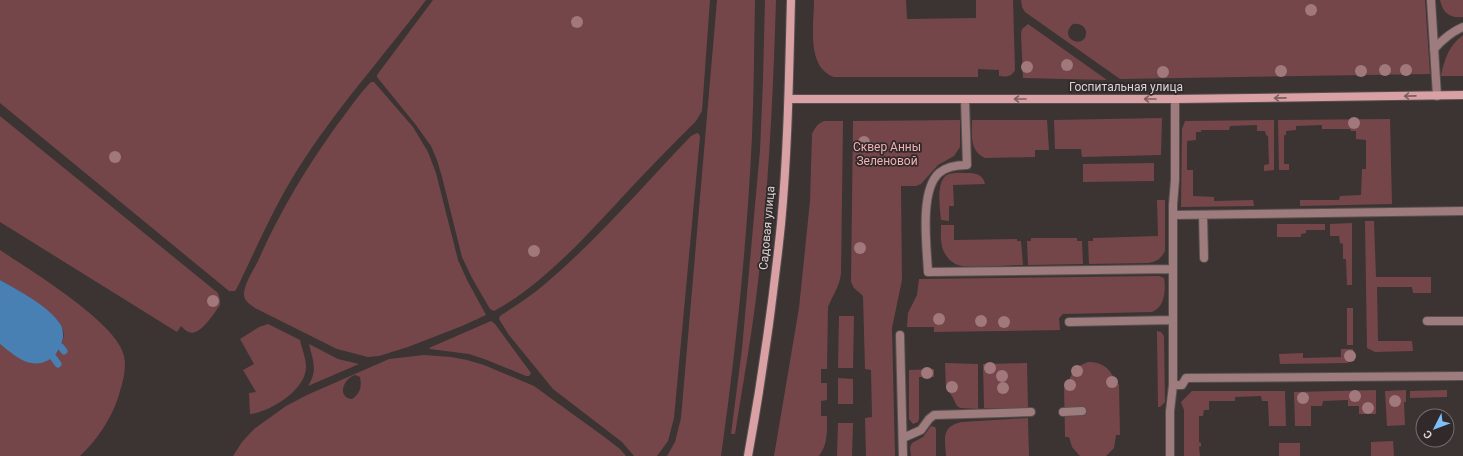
<svg xmlns="http://www.w3.org/2000/svg" width="1463" height="456" font-family="Roboto,sans-serif">
<rect width="100%" height="100%" fill="#3c3333"/>
<path fill="#74464a" fill-rule="evenodd" d="M0 0H426C383 57 334 111 296 172 273 209 256 249 237 288L235 291H229L0 103Z
M433 0H710L702 111 696 121C673 144 650 167 628 191 590 232 543 285 494 311L490 309 483 297 472 278 462 257 442 177 437 160 431 146 416 125 377 77V75Z
M717 0H755C754 45 754 91 752 136 747 243 736 350 721 456H667L675 442 681 418Z
M765 0H776C773 100 768 200 756 299 750 345 742 389 735 434H731L742 349 760 150 763 80Z
M814 0H906L907 19 976 18V0H1013L1015 70C1011 77 1007 77 999 76V70L978 69V77H834C806 67 814 25 814 0Z
M1021 0H1425L1430 74 1120 79 1025 12 1022 7ZM1073 24C1079 23 1087 26 1086 34 1084 50 1057 38 1073 24Z
M1440 0H1463V17C1450 18 1443 14 1440 0Z
M1028 24 1107 80 1023 78 1021 34 1022 29Z
M1463 35V76H1441C1444 60 1449 45 1463 35Z
M371 82H374L413 127 428 152 436 173 458 260 467 280 486 315 462 326 408 347 379 356 368 357 337 349 255 308C250 304 244 301 244 295 244 284 253 271 258 261 279 213 306 168 337 125 348 111 358 95 371 82Z
M0 116 218 293 220 300V305C214 313 200 337 189 332 186 331 183 328 181 326L177 332 0 222Z
M1162 118 1161 155 1082 157 1081 149H1055L1054 120Z
M1390 119 1392 204 1300 206V200H1339L1340 196 1361 195 1362 169H1366V140L1356 139V131H1351L1350 129H1322V125L1296 126V130L1286 131V135H1284V164H1289V170H1279L1278 120Z
M960 120V147L954 156 938 165 921 184 916 186H901L902 280 892 328 895 456H866L865 418 872 417 871 370 865 369 863 296 854 288 851 282 853 121Z
M972 120H1047L1049 150H1035V157L985 158C969 151 972 134 972 120Z
M1274 120V170L1264 171V165L1269 164 1268 136 1266 135 1265 131H1257V125L1230 126 1229 130H1201V132H1196V140L1187 141V170H1193V196L1214 197V201L1253 200 1254 206 1181 207 1182 129 1185 121Z
M824 121H843L841 274C839 287 833 295 828 307L827 369H821V383H827V400L821 401V416H827C827 431 828 444 819 456H774L799 308 810 201 812 134C815 128 817 124 824 121Z
M697 133 699 134 700 137 674 418 668 441 657 456H634L622 442 553 389 509 335 499 319 500 316C515 306 531 296 545 284 598 239 643 186 691 136Z
M1154 163V181L1083 182V164Z
M971 173C979 174 983 176 985 184L953 185 954 206H949V221L941 220C940 208 935 179 949 174 956 172 964 173 971 173Z
M1157 200H1165V251C1161 259 1156 262 1148 263L1089 264 1088 241H1093V238L1158 236Z
M1365 221H1374L1376 277H1431V293H1413L1412 287H1377L1378 341H1412L1413 351 1375 352 1367 348Z
M1352 223V285H1347L1346 259H1343V244L1340 243 1339 236H1330V224Z
M1277 224H1325V230H1306V233L1301 234V237H1277Z
M941 225H954V240L1017 239V241H1021L1023 265C1009 265 969 269 958 265 952 263 947 258 944 252 940 244 941 234 941 225Z
M1031 238H1077V241H1082L1083 264 1028 265 1027 241H1031Z
M0 250C28 269 118 323 124 356 127 370 122 384 118 398 111 419 97 440 80 456H0V344L9 350 57 353C61 347 65 338 63 330 59 313 15 289 0 280Z
M1159 276 1164 278C1166 290 1165 307 1152 312L1063 314 1059 318 1060 330 934 332V327H907L908 313 917 295 919 279Z
M1347 308H1353V345H1347Z
M839 316H854L853 368H838Z
M491 321 495 324 531 373 529 376H526L487 360 469 354 430 349 429 348Z
M268 324 300 340C302 349 306 358 306 367 306 390 270 412 250 414L249 393 256 392 243 370 254 364 240 339 259 327Z
M1157 331 1161 332 1164 336 1165 402 1160 407H1158Z
M309 344 338 359 359 364 308 386C318 370 313 361 309 344Z
M1341 349H1353C1354 356 1354 359 1347 363L1280 364 1279 354 1303 353V358L1341 357Z
M424 355 451 357 467 360 484 365 534 386 603 436 620 449 626 456H233L242 442 254 429 286 406 307 395 389 359ZM355 375 360 377C362 387 360 394 352 399 336 397 344 378 355 375Z
M1088 362C1104 362 1112 370 1116 384H1119L1120 435H1116L1114 448 1106 456H1080L1072 447 1069 437H1065L1064 386H1068C1070 373 1076 366 1088 362Z
M945 363 978 364V409L960 408 957 406 952 396 946 389Z
M1027 363 1028 408H984L983 364Z
M934 369V377H919V419L918 422 913 424 909 419V370Z
M838 378 853 379V404H838Z
M1376 390V414H1359V406H1348V400L1323 401 1322 406H1311V426H1295L1294 392Z
M1406 390V402H1404L1405 425 1387 426 1385 391Z
M1447 390V397L1410 398V391Z
M1192 391H1285L1286 426H1269L1268 401H1262L1261 396 1235 397V401H1209V410H1204L1203 416H1199V442L1201 443V446L1199 447 1200 456H1184V410L1181 402Z
M1028 418 1029 456H946C945 439 941 426 962 422Z
M838 423H853L852 456H837Z
M931 426 935 427 936 429V456H911L910 447 912 443 923 437Z
M1393 441 1394 456H1371V442Z
M1279 443H1300V456H1279Z"/>
<path fill="#4880b4" d="M0 280C19 291 49 306 61 325 63 329 63 333 63 337 61 353 48 366 31 363 20 361 9 351 0 344Z"/>
<g fill="none" stroke-linecap="round" stroke-linejoin="round">
<path stroke="#4880b4" stroke-width="7" d="M61 347 64 351
M53 357 58 364"/>
<g stroke="#585050" stroke-width="10">
<path id="lane" d="M1434 49C1443 39 1451 32 1463 27
M965 100 967 165C957 165 947 166 939 173 919 191 927 248 928 272L1173 269
M1173 215 1463 211
M1203 215 1204 258
M1427 321H1463
M1069 322 1173 320
M900 335 903 456
M1173 385H1182L1186 378 1463 376
M1063 412 1082 411
M903 438 921 430 929 419 934 415 1031 412
M1170 456V411L1173 385V205L1175 180V99"/>
</g>
<g stroke="#585050" stroke-width="10">
<path id="street" d="M1431 0 1437 96"/>
</g>
<g stroke="#585050" stroke-width="10">
<path id="secondary" d="M789 99H1175L1463 95
M748 456C762 379 773 302 781 224 788 150 789 75 791 0"/>
</g>
<use href="#lane" stroke="#9e7b7d" stroke-width="8"/>
<use href="#street" stroke="#9e7b7d" stroke-width="8"/>
<use href="#secondary" stroke="#daa1a5" stroke-width="8"/>
</g>
<g fill="#a1787b">
<circle cx="1311" cy="10" r="6"/>
<circle cx="577" cy="22" r="6"/>
<circle cx="1067" cy="65" r="6"/>
<circle cx="1027" cy="67" r="6"/>
<circle cx="1385" cy="70" r="6"/>
<circle cx="1406" cy="70" r="6"/>
<circle cx="1281" cy="71" r="6"/>
<circle cx="1361" cy="71" r="6"/>
<circle cx="1163" cy="72" r="6"/>
<circle cx="1354" cy="123" r="6"/>
<circle cx="864" cy="142" r="6"/>
<circle cx="115" cy="157" r="6"/>
<circle cx="860" cy="248" r="6"/>
<circle cx="534" cy="251" r="6"/>
<circle cx="213" cy="301" r="6"/>
<circle cx="939" cy="319" r="6"/>
<circle cx="981" cy="321" r="6"/>
<circle cx="1004" cy="322" r="6"/>
<circle cx="1350" cy="356" r="6"/>
<circle cx="990" cy="368" r="6"/>
<circle cx="1077" cy="371" r="6"/>
<circle cx="927" cy="373" r="6"/>
<circle cx="1002" cy="376" r="6"/>
<circle cx="1112" cy="382" r="6"/>
<circle cx="1070" cy="385" r="6"/>
<circle cx="952" cy="387" r="6"/>
<circle cx="1003" cy="388" r="6"/>
<circle cx="1355" cy="396" r="6"/>
<circle cx="1303" cy="398" r="6"/>
<circle cx="1395" cy="401" r="6"/>
<circle cx="1368" cy="408" r="6"/>
</g>
<defs><path id="oneway-shaft" d="M-6 0H5M1.5-3L5.5 0L1.5 3" fill="none" stroke-width="1.6" stroke-linecap="round" stroke-linejoin="round"/></defs>
<g stroke="#7d5f61">
<use href="#oneway-shaft" transform="translate(1410 96) rotate(179)"/>
<use href="#oneway-shaft" transform="translate(1280 98) rotate(179)"/>
<use href="#oneway-shaft" transform="translate(1020 99) rotate(180)"/>
<use href="#oneway-shaft" transform="translate(1150 99) rotate(180)"/>
</g>
<g text-anchor="middle" stroke-width="3.5" stroke-linejoin="round" paint-order="stroke">
<g font-size="12" fill="#dad5d5" stroke="#31292a">
<text x="1126" y="91">Госпитальная улица</text>
<text transform="translate(767 228) rotate(-85)" y="4">Садовая улица</text>
</g>
<g font-size="12" fill="#f3b1b6" stroke="#31292a">
<text x="887" y="151">Сквер Анны<tspan x="887" dy="14">Зеленовой</tspan></text>
</g>
</g>
<g transform="translate(1435 428) rotate(228)"><circle r="19" fill="#31292a" stroke="#756e6e"/>
<path d="M0-3L7 15L0 10L-7 15Z" fill="#7ebef9"/>
<text y="-6" font-size="11" font-weight="bold" text-anchor="middle" fill="#dad5d5">С</text>
</g>
</svg>
